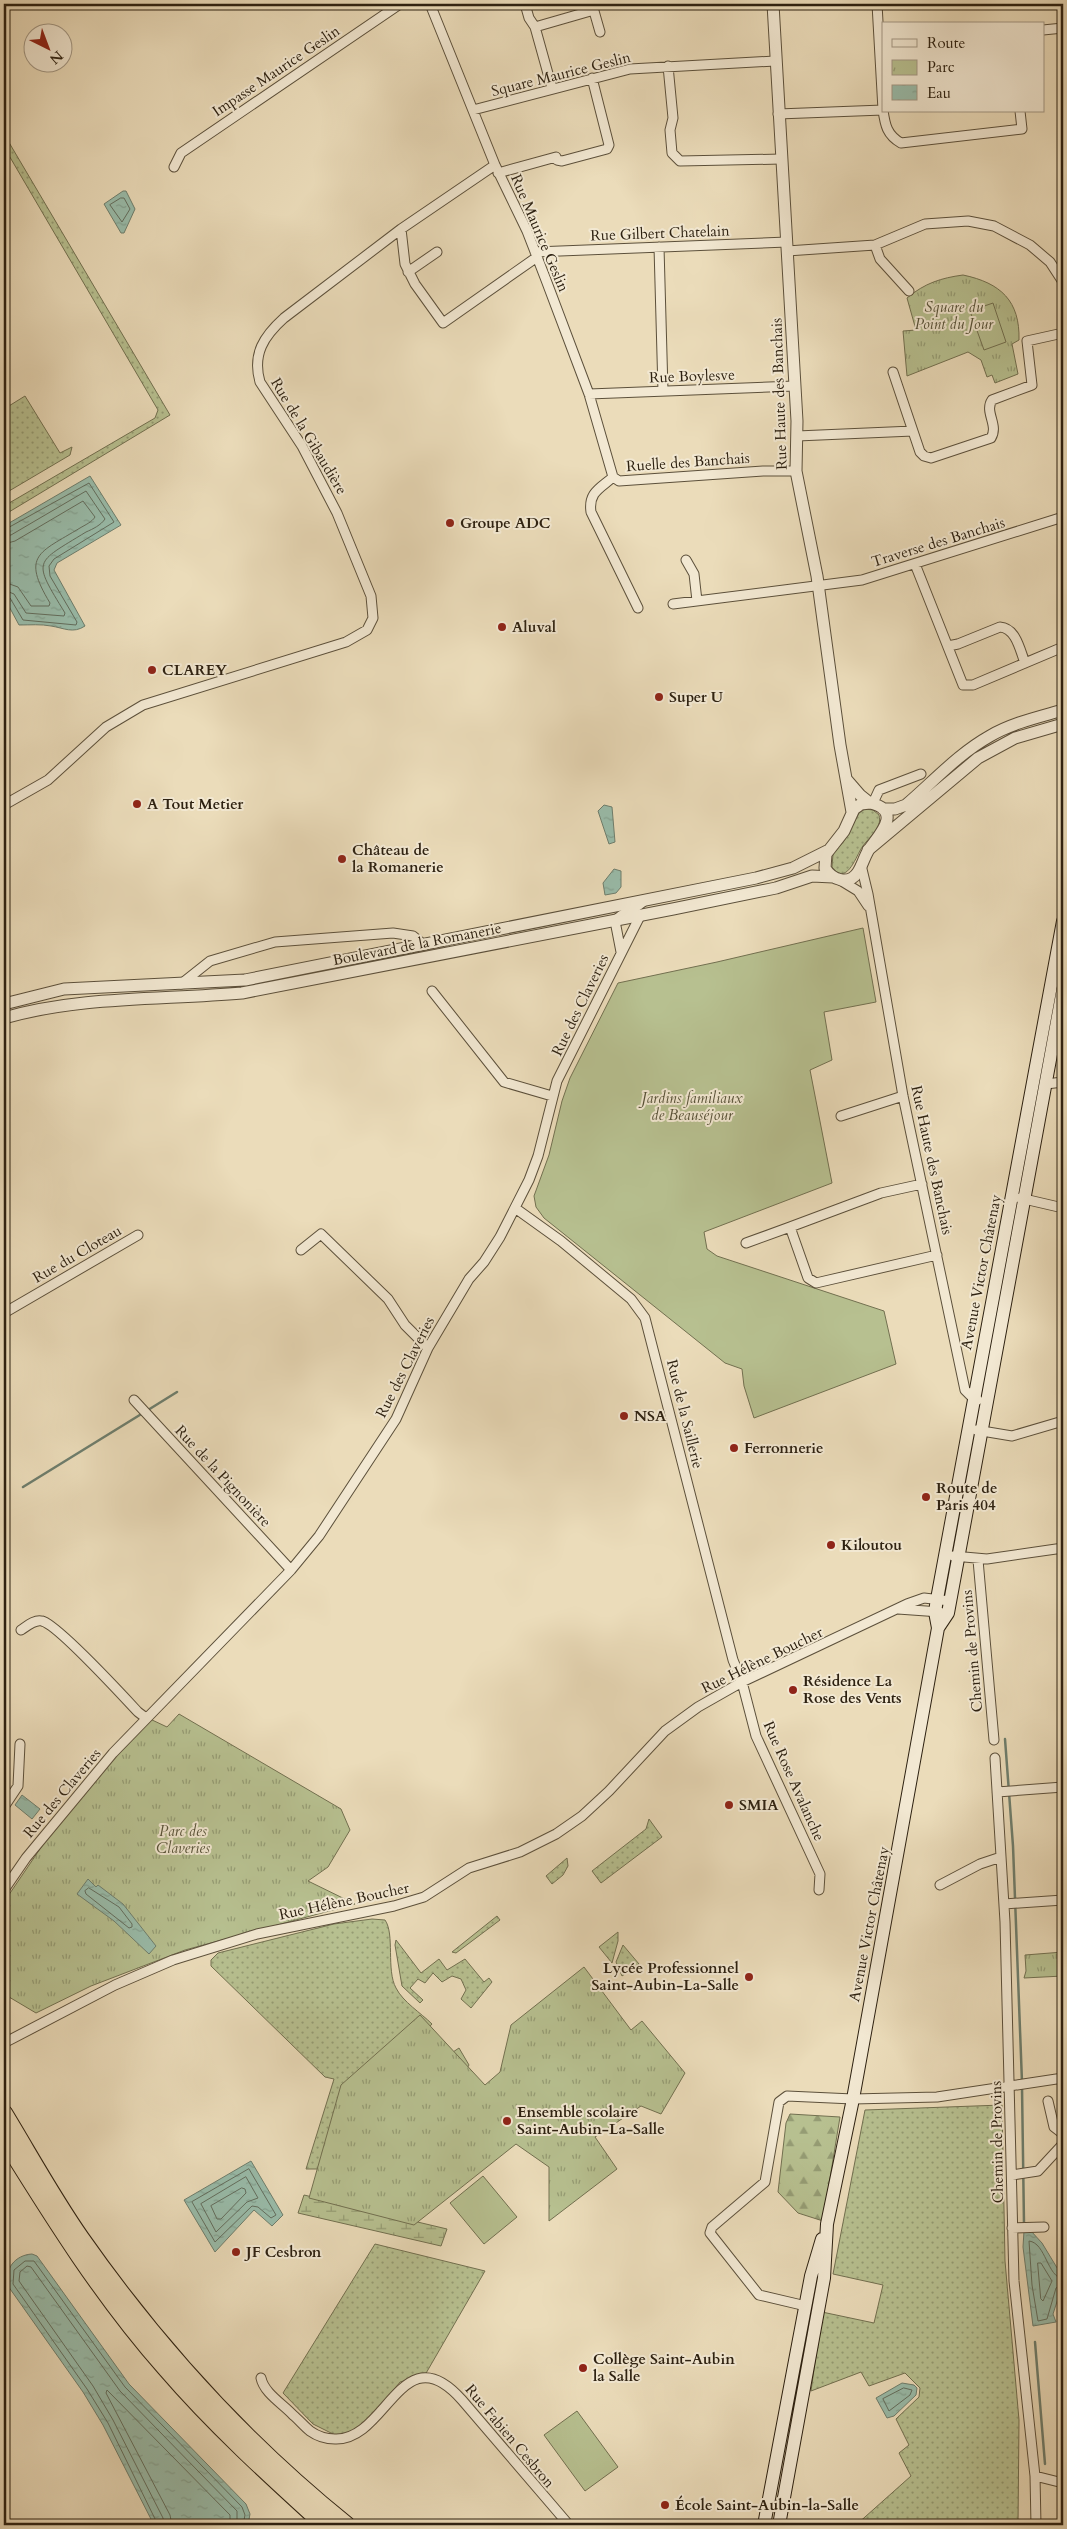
<svg xmlns="http://www.w3.org/2000/svg" width="1067" height="2529" font-family="Cardo,serif">
<defs>
<pattern id="grass-dots" width="8" height="8" patternUnits="userSpaceOnUse" patternTransform="scale(1.25)"><rect width="8" height="8" fill="#b7c090"/><path d="M2 2h.1M6 6h.1" fill="none" stroke="#959c74" stroke-width="1.8" stroke-linecap="round"/></pattern>
<pattern id="forest-firs" width="22" height="20" patternUnits="userSpaceOnUse" patternTransform="scale(1.25)"><rect width="22" height="20" fill="#b7c090"/><path d="M5 1l3.5 6h-7zM16 11l3.5 6h-7z" fill="#959c74"/></pattern>
<pattern id="wetland-marsh" width="20" height="14" patternUnits="userSpaceOnUse" patternTransform="scale(1.25)"><rect width="20" height="14" fill="#b7c090"/><path d="M1 5h8M5 5V1M11 12h8M15 12V8" fill="none" stroke="#959c74"/></pattern>
<pattern id="park-tufts" width="24" height="20" patternUnits="userSpaceOnUse" patternTransform="scale(1.25)"><rect width="24" height="20" fill="#b7c090"/><path d="M3 7l-1-3M5 7V3M7 7l1-3M15 17l-1-3M17 17v-4M19 17l1-3" fill="none" stroke="#959c74"/></pattern>
<pattern id="water-ripples" width="26" height="14" patternUnits="userSpaceOnUse" patternTransform="scale(1.25)"><rect width="26" height="14" fill="#99bcaa"/><path d="M2 4q2-2 4 0t4 0M15 11q2-2 4 0t4 0" fill="none" stroke="#84a191"/></pattern>
</defs>
<rect width="100%" height="100%" fill="#ebdcba"/>
<filter id="stains"><feTurbulence type="fractalNoise" baseFrequency=".004" numOctaves="4"/><feColorMatrix values="0 0 0 0 .2 0 0 0 0 .09 0 0 0 0 .02 0 0 0 .5 -.17"/></filter>
<radialGradient id="worn" r=".72"><stop offset=".6" stop-color="#630" stop-opacity="0"/><stop offset="1" stop-color="#630" stop-opacity=".3"/></radialGradient>
<path fill="url(#grass-dots)" stroke="#727050" d="M4 134 170 415 4 515V506L155 418 158 410 4 147Z
M25 396 60 453 72 447 70 455 4 494V409Z
M865 809 873 810 879 815C883 829 867 838 861 849 855 859 846 886 832 867L833 854 844 841 859 813Z
M649 1819 662 1837 601 1883 592 1871 646 1829Z
M567 1858 568 1866 563 1875 552 1884 546 1876Z
M497 1916 500 1920 456 1953 452 1952Z
M372 1919 385 1920C395 1934 386 1970 396 1988 403 2002 421 2013 432 2024L418 2039 447 2056 459 2048 469 2065 466 2070 317 2169H306L334 2079 325 2077 211 1966V1960L218 1953 334 1924Z
M618 1932V1941L612 1963 599 1947Z
M396 1940 421 1973 439 1959 447 1970 465 1959 484 1982 489 1978 492 1982 471 2008 461 1999 466 1990 461 1979 452 1976 442 1982 433 1973 425 1983 418 1979 410 1988 423 2000 420 2003 402 1986 395 1945Z
M623 1945 639 1964 622 1976 616 1962Z
M1002 2105 1005 2261 1019 2420 1018 2525H856L911 2476 899 2453 909 2445 896 2419 919 2397 920 2388 905 2373 869 2386 861 2372 811 2391 822 2312 874 2323 883 2285 833 2274 865 2110Z
M375 2244 485 2271 425 2375 400 2382 366 2424 346 2434 335 2435 313 2424 283 2393Z"/>
<path fill="url(#forest-firs)" stroke="#727050" d="M790 2114 840 2117 823 2221 798 2213 778 2192 786 2123Z"/>
<path fill="url(#wetland-marsh)" stroke="#727050" d="M304 2195 447 2229 441 2246 298 2213Z"/>
<path fill="url(#park-tufts)" stroke="#727050" d="M963 275C1001 283 1020 301 1019 340L1012 344 1018 374 995 383 992 375 987 377 981 360 968 352 907 376 903 331 916 330 907 298C925 283 941 278 963 275Z
M179 1714 341 1809 350 1830 328 1867 308 1881 355 1904 185 1950 91 1986 36 2013 4 1994V1902L44 1843 114 1755 150 1719 167 1727Z
M1063 1952V1976L1024 1978 1026 1971 1025 1955Z
M584 1967 631 2030 642 2021 685 2073 661 2114 641 2106 595 2137 617 2169 549 2221V2167L516 2144 414 2225 309 2198 341 2085 420 2015 485 2085 500 2072 511 2025Z"/>
<path fill="#b7c090" stroke="#727050" d="M993 303 1006 342 984 350 970 311Z
M863 928 876 1002 824 1012 832 1060 810 1070 832 1183 704 1232 707 1249 717 1256 884 1311 896 1364 754 1418 744 1386 742 1369 725 1363 544 1218 536 1207 534 1196 549 1155 562 1101 570 1078 618 983 717 962Z
M483 2176 517 2217 484 2244 450 2203Z
M577 2411 618 2467 585 2491 544 2435Z"/>
<path fill="url(#water-ripples)" stroke="#6e7e6d" d="M123 191H126L135 209 124 233H121L104 204Z
M90 476 121 525 57 563 54 570 85 626C73 634 64 628 51 626 41 624 30 625 19 625L4 597V526Z
M604 805 612 807 615 842 609 844 598 811Z
M614 869 621 871V887L616 893 605 895 603 883Z
M22 1795 40 1809 32 1819 15 1805Z
M88 1879 96 1887 98 1885 123 1904 156 1946 149 1954 114 1921 77 1894Z
M251 2161 283 2215 272 2226 254 2210 215 2252 184 2200Z
M1024 2231H1031L1042 2243 1062 2276 1063 2283 1053 2314 1056 2322 1033 2326 1023 2247Z
M32 2254 37 2256 129 2384 246 2504 250 2514 248 2525H154L103 2425 83 2392 8 2286C4 2269 15 2255 32 2254Z
M902 2383 914 2385 917 2388 916 2395 894 2416 887 2418 876 2398Z"/>
<g fill="none" stroke-linecap="round" stroke-linejoin="round">
<path stroke="#636e5e" stroke-width="1" d="M121 198H124L130 209 122 222 110 205Z
M4 530 89 483 114 522 54 559 49 566 50 576 77 622 76 625 23 620 10 598 4 596
M4 536 11 535 86 491 105 519C101 525 93 529 86 532 34 564 32 559 65 613L64 616 26 613 14 594 4 590
M4 544 15 541 83 501 95 517C92 522 85 525 80 528 39 553 21 555 50 603L49 606H31L18 587 4 582
M89 1888 119 1907 132 1924V1927L129 1928 86 1894 85 1891Z
M249 2169 276 2215 271 2218 258 2207 252 2206 215 2242 192 2202Z
M246 2177 258 2198 247 2202 216 2232 201 2204Z
M242 2188 245 2189 246 2193 221 2219H217L211 2206Z
M1038 2263H1041L1052 2281 1043 2301 1041 2299Z
M1063 2279C1047 2277 1046 2243 1029 2241L1032 2285 1038 2321 1047 2319 1056 2288 1063 2284
M904 2388 912 2390 910 2395 889 2411 883 2399Z
M158 2525 108 2423 87 2389 13 2284 14 2270 25 2261H34L125 2387 242 2507 245 2515 243 2525
M164 2525 163 2518 113 2420 93 2386 19 2281 20 2272 27 2266 31 2267 120 2391 237 2511V2525
M172 2525 170 2515 106 2393 107 2390 230 2515V2525"/>
<path stroke="#6e7e6d" stroke-width="2.5" d="M148 1410 177 1392
M23 1487 143 1413
M1005 1739 1013 1846 1022 2082
M1022 2087 1024 2224
M1035 2342 1045 2464"/>
<g stroke="#5c503b" stroke-width="11">
<path id="minor" d="M430 4 495 165 527 231 546 280 589 394 613 477
M525 4 529 18 535 27 552 88
M592 4 600 32
M877 4 883 110C885 125 887 135 901 143L1022 129 1020 111
M535 27 594 10
M1043 30 1063 28
M668 66 673 118 670 130 672 153 680 161 781 159
M473 110 630 69 775 61
M778 114 883 110
M174 167 181 153 400 4
M498 173 556 157 557 160 562 161 607 149 609 145 592 78
M401 229 405 264 415 284 443 323 537 257
M875 245 880 259 909 291
M659 247 663 391
M787 251 875 245 925 224 968 221 994 226 1030 245 1050 262 1063 282
M535 252 787 242
M408 272 437 252
M893 372 920 452 924 456 931 458 991 438C999 425 984 412 992 400L1032 385 1027 341 1063 333
M589 394 795 386
M797 436 913 431
M613 477 619 481 763 471H796
M613 477C601 488 588 492 591 512L638 608
M686 560 694 574 697 601
M915 564 963 685H973L1063 647
M673 604 862 580 1063 517
M948 646 958 644 1000 627C1016 628 1020 650 1025 663
M873 803 879 790 921 774
M4 805 48 780 106 727 143 705 346 642 367 630 373 618 371 596 337 513 302 446 260 382C252 354 264 336 284 318L401 229 495 165
M861 865 868 894 903 1096 965 1390 974 1399 978 1400
M840 880 858 891 868 906
M621 952 615 921C624 910 633 912 645 900
M181 984 210 961 275 942 393 933 413 936 424 945
M432 991 504 1082 552 1096
M1046 1084 1063 1082
M841 1116 903 1096
M922 1184 881 1193 790 1227 808 1278 816 1283 937 1255
M1020 1198 1063 1208
M515 1208 561 1241 631 1299 645 1318 733 1660 742 1682 756 1736 820 1874 819 1890
M746 1243 790 1227
M301 1250 321 1234 388 1299 405 1325 428 1348
M4 1313 138 1235
M134 1400 291 1570
M976 1430 1012 1436 1063 1421
M953 1556 987 1559 1063 1548
M978 1560 994 1740
M898 1609 940 1612
M21 1630C27 1626 35 1619 42 1621 57 1624 124 1697 138 1712L146 1718
M995 1758 1005 1922 1014 2281 1035 2476 1036 2525
M997 1792 1063 1787
M4 1807 18 1786 20 1744
M940 1885 980 1864 1001 1857
M4 1890 26 1858 113 1753 291 1570 319 1536 396 1419 428 1348 469 1279 484 1262 500 1237 529 1180 538 1156 557 1081 640 916
M1004 1904 1063 1900
M4 2043 115 1985 173 1960 257 1934 394 1906 424 1897 469 1868 520 1852 556 1834 582 1816 609 1791 665 1731 698 1707 742 1682 907 1604 924 1598 950 1601
M1048 2101 1054 2127 1063 2134
M1012 2175 1038 2171 1063 2144
M1012 2228 1044 2227
M806 2306 759 2295 710 2233 712 2227 765 2182 779 2102 787 2096 853 2099 937 2097 1063 2078
M261 2378C264 2393 283 2404 293 2415 299 2420 304 2426 310 2431 317 2436 326 2439 335 2439 387 2441 402 2332 462 2400L569 2525
M1035 2476 1063 2483"/>
</g>
<g stroke="#5c503b" stroke-width="13">
<path id="tertiary" d="M773 4 797 421 796 471 817 576 840 745 852 812
M847 780 860 795 870 803
M870 803C905 811 877 837 868 851 864 858 862 866 858 872 849 886 832 880 825 868L826 854 844 831 854 809 861 804Z
M883 809H895L906 805C934 781 958 754 990 736 1012 723 1039 717 1063 710
M868 850 978 758 1015 738 1063 724
M4 1004 64 989 245 980 756 878 793 868 827 851
M4 1018C81 996 162 1000 242 993L673 909 776 888 812 876 833 877"/>
</g>
<g stroke="#2d2111" stroke-width="14">
<path id="secondary" d="M938 1628 935 1612 937 1599 1063 921
M764 2525 811 2276 822 2239
M779 2525 824 2278 827 2224 853 2099 938 1628 948 1613 1063 989"/>
</g>
<g stroke="#2d2111" stroke-width="18">
<path id="motorway" d="M4 2113C29 2154 53 2198 81 2238 156 2345 245 2443 347 2525
M4 2139C53 2218 103 2298 165 2368 214 2425 269 2475 324 2525"/>
</g>
<use href="#minor" stroke="#f2e8d2" stroke-width="9"/>
<use href="#tertiary" stroke="#f2e8d2" stroke-width="11"/>
<use href="#secondary" stroke="#f2e8d2" stroke-width="12"/>
<use href="#motorway" stroke="#ebdcba" stroke-width="16"/>
</g>
<g fill="#8f2418" stroke="#f2e8d2" stroke-width="2">
<circle cx="450" cy="523" r="5"/>
<circle cx="502" cy="627" r="5"/>
<circle cx="152" cy="670" r="5"/>
<circle cx="659" cy="697" r="5"/>
<circle cx="137" cy="804" r="5"/>
<circle cx="342" cy="859" r="5"/>
<circle cx="624" cy="1416" r="5"/>
<circle cx="734" cy="1448" r="5"/>
<circle cx="926" cy="1497" r="5"/>
<circle cx="831" cy="1545" r="5"/>
<circle cx="793" cy="1690" r="5"/>
<circle cx="729" cy="1805" r="5"/>
<circle cx="749" cy="1977" r="5"/>
<circle cx="507" cy="2121" r="5"/>
<circle cx="236" cy="2252" r="5"/>
<circle cx="583" cy="2368" r="5"/>
<circle cx="665" cy="2505" r="5"/>
</g>
<g text-anchor="middle" stroke-width="4" stroke-linejoin="round" paint-order="stroke">
<g font-size="15" fill="#2d2111" stroke="#f2e8d2">
<text transform="translate(276 71) rotate(-34)" y="5">Impasse Maurice Geslin</text>
<text transform="translate(561 74) rotate(-14)" y="5">Square Maurice Geslin</text>
<text transform="translate(540 233) rotate(67)" y="5">Rue Maurice Geslin</text>
<text transform="translate(660 233) rotate(-2)" y="5">Rue Gilbert Chatelain</text>
<text transform="translate(692 376) rotate(-2)" y="5">Rue Boylesve</text>
<text transform="translate(779 394) rotate(-92)" y="5">Rue Haute des Banchais</text>
<text transform="translate(309 436) rotate(59)" y="5">Rue de la Gibaudière</text>
<text transform="translate(688 462) rotate(-4)" y="5">Ruelle des Banchais</text>
<text transform="translate(938 542) rotate(-17)" y="5">Traverse des Banchais</text>
<text transform="translate(417 944) rotate(-11)" y="5">Boulevard de la Romanerie</text>
<text transform="translate(580 1005) rotate(-64)" y="5">Rue des Claveries</text>
<text transform="translate(932 1160) rotate(78)" y="5">Rue Haute des Banchais</text>
<text transform="translate(77 1254) rotate(-30)" y="5">Rue du Cloteau</text>
<text transform="translate(981 1272) rotate(-79)" y="5">Avenue Victor Châtenay</text>
<text transform="translate(405 1367) rotate(-63)" y="5">Rue des Claveries</text>
<text transform="translate(685 1414) rotate(76)" y="5">Rue de la Saillerie</text>
<text transform="translate(223 1476) rotate(47)" y="5">Rue de la Pignonière</text>
<text transform="translate(972 1651) rotate(-95)" y="5">Chemin de Provins</text>
<text transform="translate(762 1660) rotate(-26)" y="5">Rue Hélène Boucher</text>
<text transform="translate(794 1781) rotate(66)" y="5">Rue Rose Avalanche</text>
<text transform="translate(62 1793) rotate(-50)" y="5">Rue des Claveries</text>
<text transform="translate(344 1901) rotate(-12)" y="5">Rue Hélène Boucher</text>
<text transform="translate(869 1924) rotate(-79)" y="5">Avenue Victor Châtenay</text>
<text transform="translate(997 2142) rotate(-91)" y="5">Chemin de Provins</text>
<text transform="translate(510 2436) rotate(50)" y="5">Rue Fabien Cesbron</text>
</g>
<g font-size="15" font-style="italic" fill="#565137" stroke="#f2e8d2">
<text x="954" y="312">Square du<tspan x="954" dy="17">Point du Jour</tspan></text>
<text x="692" y="1103">Jardins familiaux<tspan x="692" dy="17">de Beauséjour</tspan></text>
<text x="183" y="1836">Parc des<tspan x="183" dy="17">Claveries</tspan></text>
</g>
<g font-size="15" font-weight="bold" fill="#2d2111" stroke="#f2e8d2" text-anchor="start">
<text x="460" y="528">Groupe ADC</text>
<text x="512" y="632">Aluval</text>
<text x="162" y="675">CLAREY</text>
<text x="669" y="702">Super U</text>
<text x="147" y="809">A Tout Metier</text>
<text x="352" y="855">Château de<tspan x="352" dy="17">la Romanerie</tspan></text>
<text x="634" y="1421">NSA</text>
<text x="744" y="1453">Ferronnerie</text>
<text x="936" y="1493">Route de<tspan x="936" dy="17">Paris 404</tspan></text>
<text x="841" y="1550">Kiloutou</text>
<text x="803" y="1686">Résidence La<tspan x="803" dy="17">Rose des Vents</tspan></text>
<text x="739" y="1810">SMIA</text>
<text x="739" y="1973" text-anchor="end">Lycée Professionnel<tspan x="739" dy="17">Saint-Aubin-La-Salle</tspan></text>
<text x="517" y="2117">Ensemble scolaire<tspan x="517" dy="17">Saint-Aubin-La-Salle</tspan></text>
<text x="246" y="2257">JF Cesbron</text>
<text x="593" y="2364">Collège Saint-Aubin<tspan x="593" dy="17">la Salle</tspan></text>
<text x="675" y="2510">École Saint-Aubin-la-Salle</text>
</g>
</g>
<rect width="1067" height="2529" fill="none" stroke="#ebdcba" stroke-width="20"/>
<rect x="5" y="5" width="1057" height="2519" fill="none" stroke="#2d2111" stroke-width="2.5"/>
<rect x="10" y="10" width="1047" height="2509" fill="none" stroke="#2d2111"/>
<rect x="882" y="22" width="162" height="90" fill="#f2e8d2" stroke="#a39885"/>
<rect x="892" y="39" width="25" height="8" fill="#f2e8d2" stroke="#a39885"/>
<text x="927" y="48" font-size="15" fill="#2d2111">Route</text>
<rect x="892" y="60" width="25" height="15" fill="url(#park-tufts)" stroke="#a39885"/>
<text x="927" y="72" font-size="15" fill="#2d2111">Parc</text>
<rect x="892" y="85" width="25" height="15" fill="url(#water-ripples)" stroke="#a39885"/>
<text x="927" y="98" font-size="15" fill="#2d2111">Eau</text>
<g transform="translate(48 48) rotate(138)"><circle r="24" fill="#f2e8d2" stroke="#a39885"/>
<path d="M0-4L9 19L0 12L-9 19Z" fill="#8f2418"/>
<text y="-8" font-size="14" font-weight="bold" text-anchor="middle" fill="#2d2111">N</text>
</g>
<rect width="100%" height="100%" filter="url(#stains)"/>
<rect width="100%" height="100%" fill="url(#worn)"/>
</svg>
